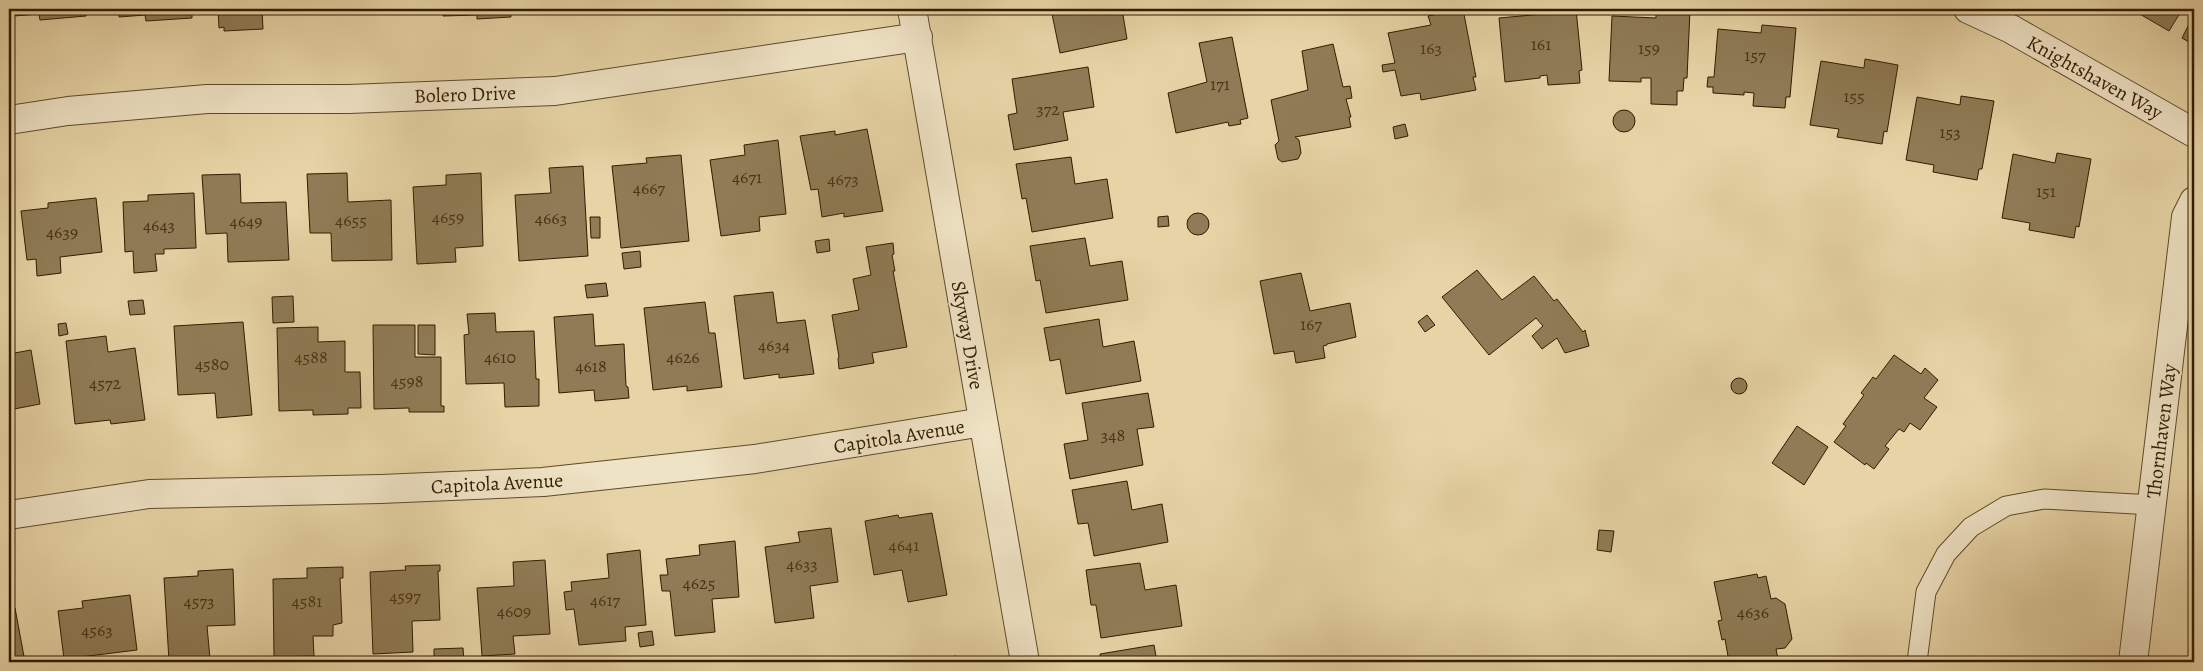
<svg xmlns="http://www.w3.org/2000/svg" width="2203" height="671" font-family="Alegreya,serif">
<rect width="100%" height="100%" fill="#e7d4a6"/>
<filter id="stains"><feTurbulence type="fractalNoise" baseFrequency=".004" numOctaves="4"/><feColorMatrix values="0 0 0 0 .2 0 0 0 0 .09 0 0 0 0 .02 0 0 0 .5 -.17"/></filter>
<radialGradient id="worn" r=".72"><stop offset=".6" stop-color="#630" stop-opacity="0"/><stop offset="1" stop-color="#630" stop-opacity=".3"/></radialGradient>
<path fill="#8f7c56" stroke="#301c00" d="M13 9H86V16L40 20 39 14 14 16Z
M119 9H192V18L146 21 145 15 119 17Z
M218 9H262L263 29 224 31V27L219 28Z
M443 9H510L511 17 477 19V15L443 16Z
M1051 9H1122L1127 39 1060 53Z
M1463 9 1476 77H1473L1476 90 1421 100 1420 93 1401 96 1395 70 1383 72 1382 65 1395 63 1388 33 1431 25 1428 16Z
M1542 9H1576L1582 70 1579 71 1580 83 1548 85 1547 75 1540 76V78L1505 82 1499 18 1543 14Z
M1656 9 1690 10 1687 78H1684L1683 91H1677V105L1651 104V78H1641V82L1609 81 1612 16 1656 18Z
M2141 9H2180L2178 11 2180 13 2169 31 2138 13Z
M2191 20 2194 21V45L2182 38Z
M1762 25 1796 28 1790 97H1786L1785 108 1753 106 1754 93 1744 92V95L1713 93V87H1707L1708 77H1714L1718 29 1761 33Z
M1232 37 1248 118 1240 120 1241 124 1229 126 1228 122 1176 133 1168 93 1207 82 1199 43Z
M1333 44 1343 87 1350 86 1352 98 1346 99 1351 117H1349L1351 127 1295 137 1299 140 1301 153 1298 159 1282 162 1278 159 1275 145 1279 141 1271 100 1308 90 1302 51Z
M1865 59 1898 65 1887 132 1884 131 1882 144 1837 137 1839 129 1810 125 1821 61 1864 68Z
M1088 67 1094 107 1063 112 1068 140 1014 150 1008 115 1017 113 1012 79Z
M1961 96 1994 101 1982 169H1979L1977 180 1933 172 1934 165 1906 160 1917 97 1960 105Z
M1613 121a11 11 0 1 1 22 0a11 11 0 1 1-22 0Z
M1405 124 1408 136 1395 139 1393 127Z
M867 129 883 211 844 217V213L822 217 818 189 811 190 800 136 835 131V135Z
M778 140 786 214 759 217 760 231 721 236 710 160 745 155 744 145Z
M2057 153 2091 159 2079 227 2076 226 2074 238 2029 230 2030 223 2002 218 2013 154 2055 163Z
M681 155 689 241 621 248 612 166 647 163 646 158Z
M1071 157 1075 184 1107 179 1113 218 1032 232 1026 198 1022 199 1016 164Z
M583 166 588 256 519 261 515 195 551 193 549 168Z
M347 173 348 202 391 200 392 260 332 261 331 233H310L307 174Z
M481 173 483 246 455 248 456 262 417 264 413 187 446 185V175Z
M240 174 241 203 286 202 289 260 228 262 227 233 206 234 202 175Z
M194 193 196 248 164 249V254H155L157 271 134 273 133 251 125 252 123 202 148 201V195Z
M96 198 102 252 60 257 61 273 37 276 36 259 27 260 21 211 48 208V203Z
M1187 224a11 11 0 1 1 22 0a11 11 0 1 1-22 0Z
M1168 216 1169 226 1158 227V217Z
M590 217H600V238H591Z
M1085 238 1090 266 1122 261 1128 300 1046 313 1040 280 1036 281 1030 246Z
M829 239 830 251 817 253 815 241Z
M893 243 894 254 892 255 895 271H893L907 347 872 353 874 363 839 369 838 358 839 357 832 315 859 310 853 279 871 275 866 247Z
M640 251 641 267 624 269 622 253Z
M1477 270 1502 300 1534 276 1554 301 1557 299 1583 332 1585 330 1589 346 1565 353 1557 338 1542 349 1532 336 1543 326 1536 318 1489 355 1442 297Z
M1301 273 1310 311 1350 303 1356 337 1327 344V345L1323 346 1325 358 1296 363 1294 351 1274 354 1260 281Z
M606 283 608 296 587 298 585 285Z
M773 292 777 323 805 320 814 374 779 378V374L744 379 734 296Z
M293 296 294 322 273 323 272 297Z
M143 300 145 314 130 315 128 301Z
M705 302 709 333H715L722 387 687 391V386L653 390 644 308Z
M495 313 496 332 534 331 536 379H539V406L505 407 504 383 466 384 464 335 469 334 467 314Z
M593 314 595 346 624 344 626 386 628 387 629 398 595 401 594 390 559 393 554 317Z
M1427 315 1435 325 1425 332 1418 322Z
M1099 319 1103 347 1134 341 1141 381 1066 394 1060 359 1050 361 1044 328Z
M243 322 252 415 217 418 215 393 178 395 174 326Z
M66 323 68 334 59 336 58 324Z
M373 325H415V357H441V406H444V412H409V408L374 409Z
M418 325H435V355L418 354Z
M318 327V342L345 341V372H360L361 408H348V414L313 415V410L279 411 277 328Z
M106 336 108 352 135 348 145 420 111 424 110 420 75 424 66 341Z
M31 350 40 404 9 410V354Z
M1894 355 1921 374 1925 368 1938 380 1924 398 1937 407 1920 430 1910 423 1904 432 1899 429 1885 446 1889 449 1874 469 1866 463 1865 465 1834 442 1846 426 1843 424 1864 395 1861 393 1873 377 1876 379Z
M1731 386a8 8 0 1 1 16 0a8 8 0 1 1-16 0Z
M1148 393 1154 427 1137 429 1143 465 1070 479 1064 444 1088 440 1082 403Z
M1797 426 1828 447 1804 485 1772 463Z
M1127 481 1132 510 1162 504 1168 542 1094 556 1088 523 1078 524 1072 490Z
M932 513 947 595 908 602 902 570 874 575 865 521 898 515 899 518Z
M831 528 838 582 810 586 814 618 775 623 765 547 800 542 798 532Z
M1599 530 1614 531 1611 552 1597 550Z
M735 541 739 597 712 599 715 632 675 636 670 591H662L660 575H668L666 559 700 555 699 545Z
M640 550 646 625 625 627 626 641 579 645 574 609 566 610 564 592 572 591 571 582 609 578 607 554Z
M545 560 550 634 513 636 515 654 482 656 477 588 514 586 513 562Z
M1140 563 1145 590 1176 585 1182 626 1101 638 1096 605H1091L1086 570Z
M440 565V571H438L440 620 412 621 413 652 373 654 370 572 406 570 405 566Z
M343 567V578H340L342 623 333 625V636H313L314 656 274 657 273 579 307 578V568Z
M233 569 235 625 207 626 210 659 169 661 164 578 198 576V571Z
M1757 574 1758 578 1766 576 1771 599 1776 598 1785 604 1792 639 1785 648 1776 649 1778 659H1781V662H1729L1725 639 1722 640 1718 621 1722 620 1714 582Z
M130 595 137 650 64 659 58 611 83 608 82 601Z
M15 608 25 662H9V610Z
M652 631 654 645 640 647 638 633Z
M1154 645 1157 662H1101L1100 654Z
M463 648 464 662H434V649Z
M956 656 957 662H923Z"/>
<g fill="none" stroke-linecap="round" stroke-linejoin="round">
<g stroke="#5e4a2a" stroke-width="21">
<path id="lane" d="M1917 662 1926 592 1946 554 1971 527 2006 506 2044 499 2153 505"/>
</g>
<g stroke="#5e4a2a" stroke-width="30">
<path id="street" d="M912 9 1025 662
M1968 9 2011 29 2194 133
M9 120 68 111 207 99H349L555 91 918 37
M9 515 149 494 381 489 543 482 755 459 983 422
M2133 662 2186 217 2194 201"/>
</g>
<use href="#lane" stroke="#efe3c5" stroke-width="19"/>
<use href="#street" stroke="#efe3c5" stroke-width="28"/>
</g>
<g text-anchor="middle" stroke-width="4" stroke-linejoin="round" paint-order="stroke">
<g font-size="18" fill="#483416">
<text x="1541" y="50">161</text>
<text x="1431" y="54">163</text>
<text x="1649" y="54">159</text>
<text x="1755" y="61">157</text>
<text x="1220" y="90">171</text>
<text x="1854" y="102">155</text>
<text x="1048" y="115">372</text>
<text x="1950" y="138">153</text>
<text x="747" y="183">4671</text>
<text x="843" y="185">4673</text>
<text x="649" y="194">4667</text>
<text x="2046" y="197">151</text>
<text x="448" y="223">4659</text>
<text x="551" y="224">4663</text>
<text x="351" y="226">4655</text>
<text x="246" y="227">4649</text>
<text x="159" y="231">4643</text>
<text x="62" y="238">4639</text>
<text x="1311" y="330">167</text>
<text x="774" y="351">4634</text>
<text x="311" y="363">4588</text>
<text x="500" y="363">4610</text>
<text x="683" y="363">4626</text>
<text x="212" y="370">4580</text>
<text x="591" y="372">4618</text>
<text x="407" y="387">4598</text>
<text x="105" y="389">4572</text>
<text x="1113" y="441">348</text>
<text x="904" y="551">4641</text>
<text x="802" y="570">4633</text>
<text x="699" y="589">4625</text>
<text x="405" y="602">4597</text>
<text x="605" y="606">4617</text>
<text x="199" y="607">4573</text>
<text x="307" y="607">4581</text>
<text x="514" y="617">4609</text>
<text x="1753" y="618">4636</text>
<text x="97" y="636">4563</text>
</g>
<g font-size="20" fill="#301c00" stroke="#efe3c5">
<text transform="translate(2095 77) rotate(29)" y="7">Knightshaven Way</text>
<text transform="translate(465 94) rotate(-2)" y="7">Bolero Drive</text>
<text transform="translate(968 335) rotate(80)" y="7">Skyway Drive</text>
<text transform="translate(2161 431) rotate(-83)" y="7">Thornhaven Way</text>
<text transform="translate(899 436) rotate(-9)" y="7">Capitola Avenue</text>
<text transform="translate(497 483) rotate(-3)" y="7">Capitola Avenue</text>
</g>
</g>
<rect width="2203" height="671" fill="none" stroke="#e7d4a6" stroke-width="30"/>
<rect x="10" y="10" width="2183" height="651" fill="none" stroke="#301c00" stroke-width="2.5"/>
<rect x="15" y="15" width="2173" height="641" fill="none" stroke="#301c00"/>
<rect width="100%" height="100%" filter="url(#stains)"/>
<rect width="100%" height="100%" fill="url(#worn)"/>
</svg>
